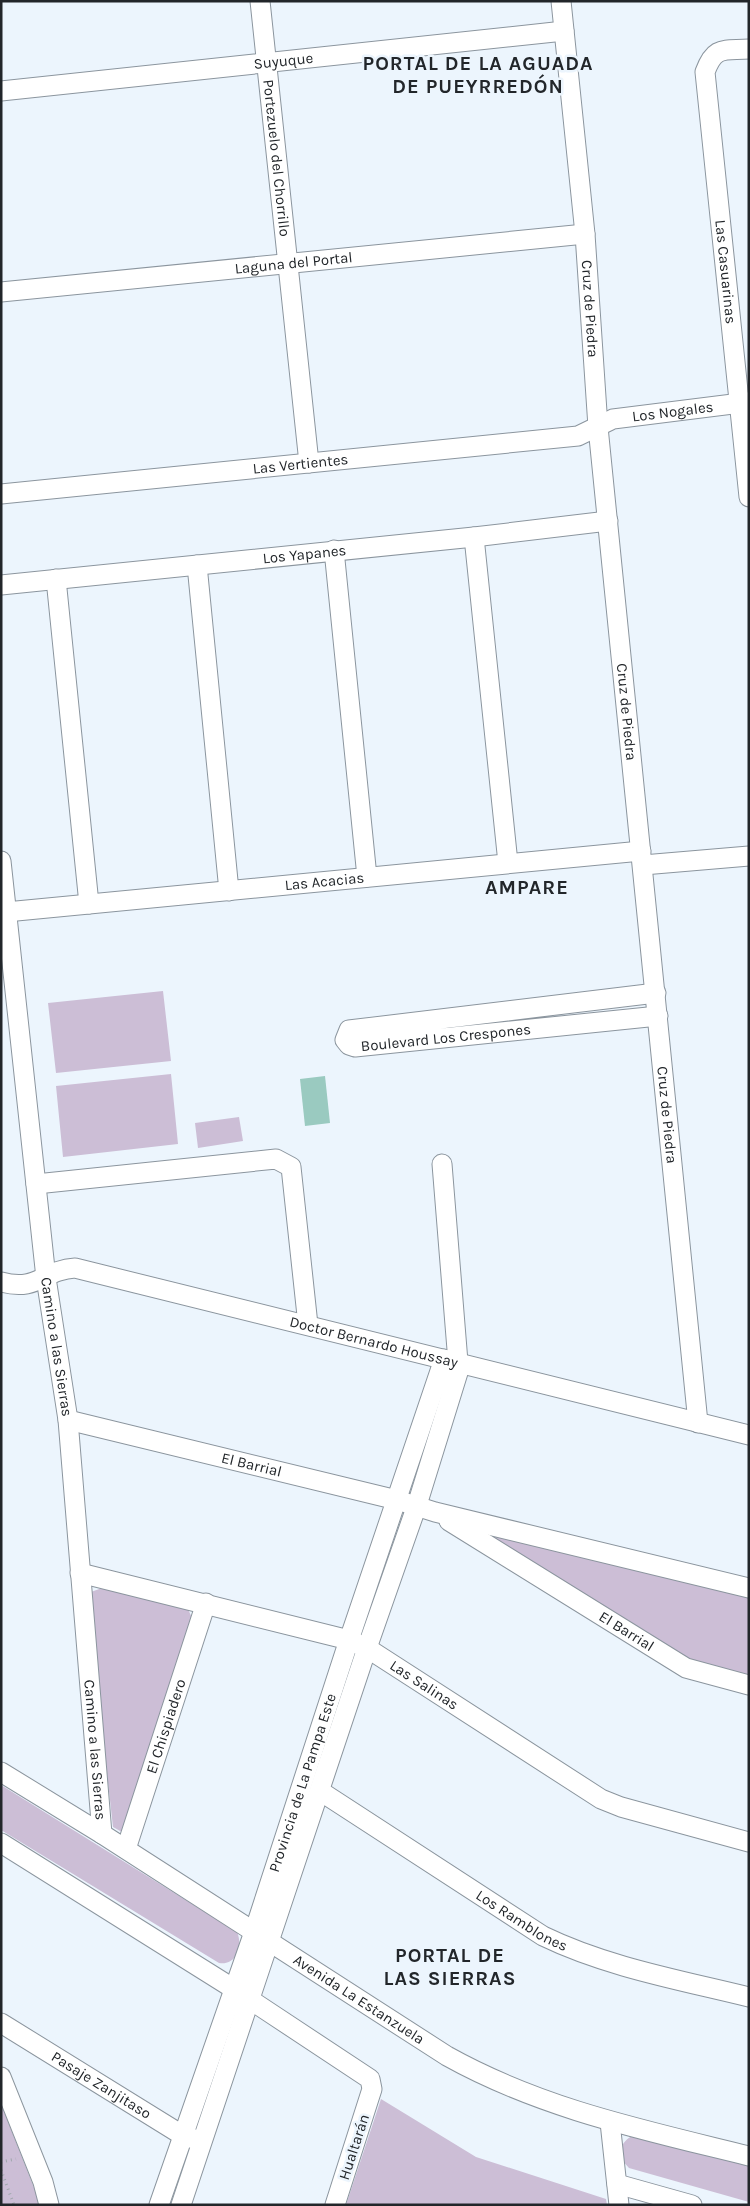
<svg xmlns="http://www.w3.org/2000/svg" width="750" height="2206" font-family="Karla,sans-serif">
<rect width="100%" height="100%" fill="#ecf5fd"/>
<path fill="#ccbed6" d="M163 991 171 1061 56 1073 48 1003Z
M171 1074 178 1144 63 1157 56 1086Z
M239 1117 243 1141 198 1148 195 1123Z
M493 1534 749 1596V1678L695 1664 494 1540Z
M102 1588 188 1609 192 1618 122 1832 113 1827 88 1603 91 1592Z
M1 1785 237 1932C243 1945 237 1966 219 1963L1 1830Z
M381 2099 476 2157 606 2199 607 2205H346Z
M1 2104 40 2203 41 2205H1Z
M633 2135 749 2166V2202L629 2168 621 2159C620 2147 622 2142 633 2135Z"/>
<path fill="#9acac0" d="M325 1076 330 1123 305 1126 300 1079Z"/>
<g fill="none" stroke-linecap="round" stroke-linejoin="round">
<g stroke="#8b959e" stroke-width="21">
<g id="minor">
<path id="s1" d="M260 1 309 463"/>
<path id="s2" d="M561 1 585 234 598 427 698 1423"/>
<path id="s3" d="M749 49C724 51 715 45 705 72L749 497"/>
<path id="s4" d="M1 91 564 31"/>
<path id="s5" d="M1 292 585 234"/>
<path id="s6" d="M1 494 578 436 613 419 749 402"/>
<path d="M474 537 508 863"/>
<path d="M334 550 367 877"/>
<path d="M197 565 229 891"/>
<path d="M56 579 89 904"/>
<path id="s7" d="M1 585 474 537 608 521"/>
<path id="s8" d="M1 861 46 1278 68 1420 102 1834"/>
<path d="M643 865 749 856"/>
<path id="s9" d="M6 912 641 851"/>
<path id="s10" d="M656 993 349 1030 345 1040 349 1045 355 1047 658 1016"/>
<path d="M442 1164 458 1362"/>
<path d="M36 1184 276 1159 291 1167 308 1325"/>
<path id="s11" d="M1 1282C38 1292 43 1270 75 1268L749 1435"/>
<path id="s12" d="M68 1420 397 1500 435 1512 749 1588"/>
<path id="s13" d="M449 1521 686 1668 749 1685"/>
<path id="s14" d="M80 1573 349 1640 367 1648 601 1799 621 1807 749 1842"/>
<path id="s15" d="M1 1772 102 1834 447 2056C542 2109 644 2130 749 2156"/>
<path id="s16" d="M320 1791 543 1936C607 1967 680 1980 749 1997"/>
<path d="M1 1843 234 1989 370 2079 372 2089 335 2205"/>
<path id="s17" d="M126 1849 206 1603"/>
<path id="s18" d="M1 2023 182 2135 194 2139"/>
<path d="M1 2077 43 2182 49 2205"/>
<path d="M610 2122 619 2205"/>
<path d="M617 2184 692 2205"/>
<path id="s19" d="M159 2205 254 1932 349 1640 444 1359"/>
<path d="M181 2205 367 1648 417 1505 461 1363"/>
</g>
</g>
<path stroke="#a0a7ad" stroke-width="3" stroke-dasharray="1 4" stroke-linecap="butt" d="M1 2162 16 2159
M1 2170 14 2205"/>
<use href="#minor" stroke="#fff" stroke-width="19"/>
</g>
<g text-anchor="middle" stroke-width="5" stroke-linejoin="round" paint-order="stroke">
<g font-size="15" fill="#22262a" stroke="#ecf5fd">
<text dy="5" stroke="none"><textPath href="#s4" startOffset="284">Suyuque</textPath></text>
<text dy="5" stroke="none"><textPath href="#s1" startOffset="158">Portezuelo del Chorrillo</textPath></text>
<text dy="5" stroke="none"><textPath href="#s5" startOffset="294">Laguna del Portal</textPath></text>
<text dy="5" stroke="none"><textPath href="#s3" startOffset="256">Las Casuarinas</textPath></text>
<text dy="5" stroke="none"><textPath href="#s2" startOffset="309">Cruz de Piedra</textPath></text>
<text dy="5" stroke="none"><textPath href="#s6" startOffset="679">Los Nogales</textPath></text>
<text dy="5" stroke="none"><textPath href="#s6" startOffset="301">Las Vertientes</textPath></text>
<text dy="5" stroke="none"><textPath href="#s7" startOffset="305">Los Yapanes</textPath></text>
<text dy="5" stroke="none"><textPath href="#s2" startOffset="714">Cruz de Piedra</textPath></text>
<text dy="5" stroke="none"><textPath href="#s9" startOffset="320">Las Acacias</textPath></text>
<text dy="5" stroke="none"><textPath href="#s10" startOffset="424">Boulevard Los Crespones</textPath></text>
<text dy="5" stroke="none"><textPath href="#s2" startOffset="1119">Cruz de Piedra</textPath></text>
<text dy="5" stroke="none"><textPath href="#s11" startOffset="385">Doctor Bernardo Houssay</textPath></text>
<text dy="5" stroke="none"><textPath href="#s8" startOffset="489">Camino a las Sierras</textPath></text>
<text dy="5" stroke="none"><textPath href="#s12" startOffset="189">El Barrial</textPath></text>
<text dy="5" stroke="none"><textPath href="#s13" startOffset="209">El Barrial</textPath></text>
<text dy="5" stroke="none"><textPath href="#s14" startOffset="365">Las Salinas</textPath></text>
<text dy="5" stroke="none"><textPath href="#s17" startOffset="129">El Chispiadero</textPath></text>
<text dy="5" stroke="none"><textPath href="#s8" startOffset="894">Camino a las Sierras</textPath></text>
<text dy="5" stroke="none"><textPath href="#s19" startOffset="446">Provincia de La Pampa Este</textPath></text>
<text dy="5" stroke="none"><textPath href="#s16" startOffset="240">Los Ramblones</textPath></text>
<text dy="5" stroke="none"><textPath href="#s15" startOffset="424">Avenida La Estanzuela</textPath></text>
<text dy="5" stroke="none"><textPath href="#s18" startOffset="118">Pasaje Zanjitaso</textPath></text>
<text transform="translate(354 2147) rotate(-72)" y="5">Hualtarán</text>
</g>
<g font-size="20" font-weight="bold" letter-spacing="1" fill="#22262a" stroke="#ecf5fd">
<text x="478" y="70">PORTAL DE LA AGUADA<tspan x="478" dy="23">DE PUEYRREDÓN</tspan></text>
<text x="527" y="894">AMPARE</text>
<text x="450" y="1962">PORTAL DE<tspan x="450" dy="23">LAS SIERRAS</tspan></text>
</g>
</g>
<rect width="750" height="2206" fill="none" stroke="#22262a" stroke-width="5"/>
</svg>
